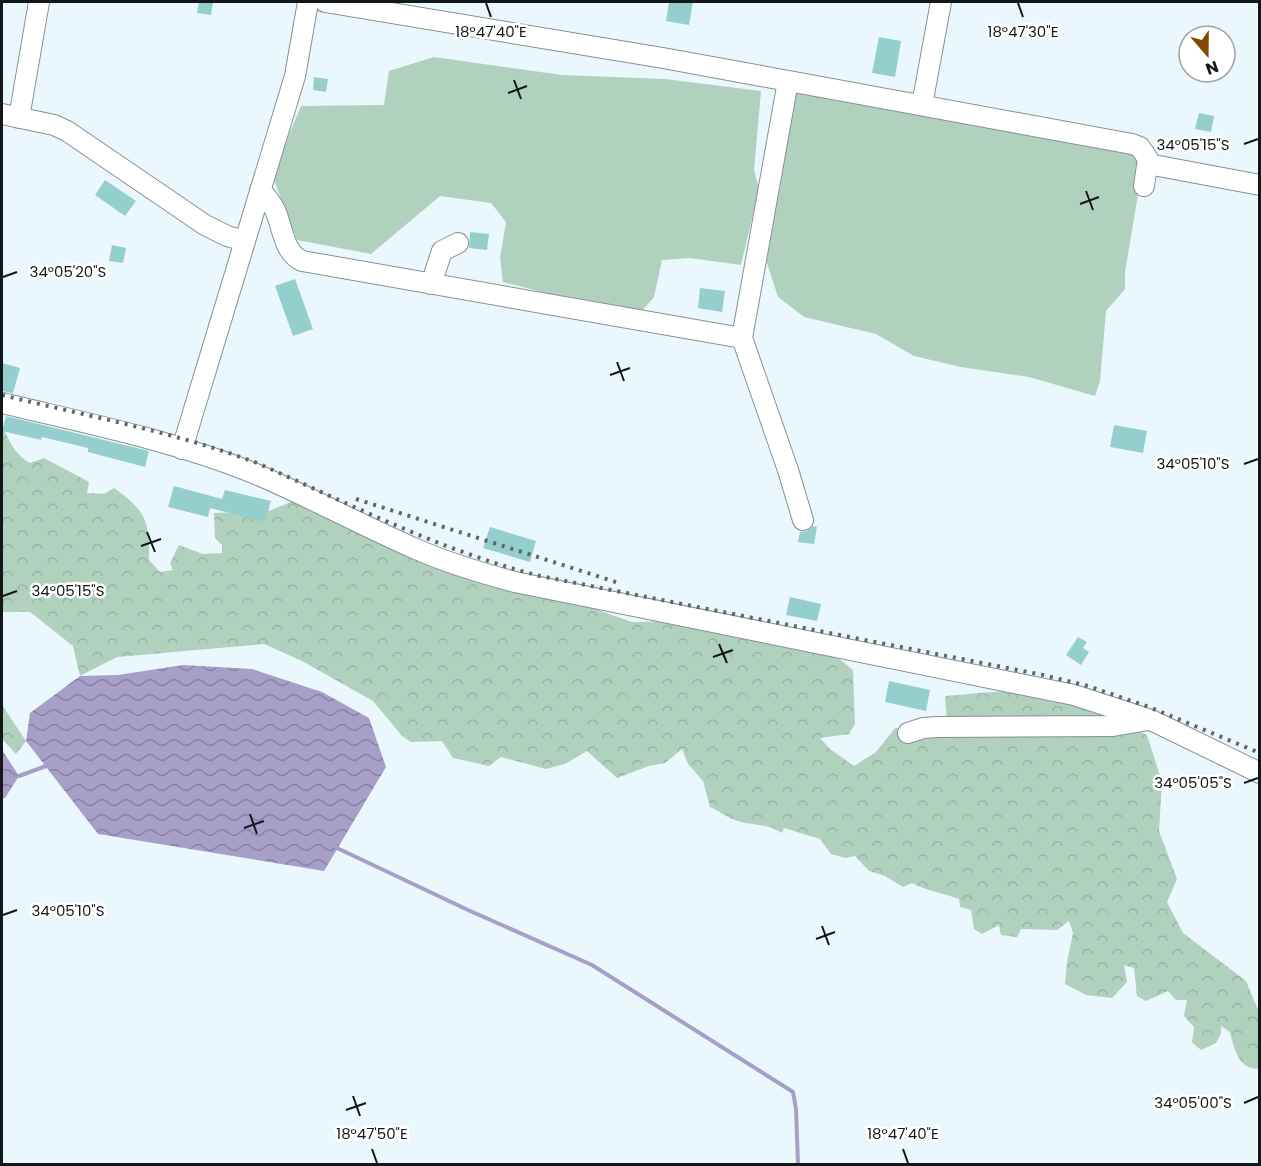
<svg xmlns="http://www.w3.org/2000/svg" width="1261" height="1166" font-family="Poppins,sans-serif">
<defs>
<pattern id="forest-crowns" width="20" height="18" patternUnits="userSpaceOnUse" patternTransform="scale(1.5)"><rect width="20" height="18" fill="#b1d1bf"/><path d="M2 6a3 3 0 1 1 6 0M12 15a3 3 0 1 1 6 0" fill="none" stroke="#97b3a4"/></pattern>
<pattern id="water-waves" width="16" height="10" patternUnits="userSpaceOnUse" patternTransform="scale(1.5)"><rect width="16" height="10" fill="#a89fc8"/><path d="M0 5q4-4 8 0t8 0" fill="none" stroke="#8881a2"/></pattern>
</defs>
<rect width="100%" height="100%" fill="#eaf7fd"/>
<path fill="#b1d1bf" d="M434 57 562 75 665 79 761 91 754 170 759 189 741 265 690 258 662 260 654 297 642 311 570 299 503 282 500 258 506 222 491 203 440 196 371 254 297 240 272 175 301 106 384 105 389 71Z
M805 90 1140 154V183L1125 272V289L1106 311 1100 381 1095 396 1029 377 961 367 914 356 876 334 804 317 778 297 764 254 793 93Z"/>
<path fill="url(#forest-crowns)" d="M2 425C9 441 15 455 30 463L44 458 89 482 87 493 104 494 114 488C146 511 150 521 149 560L160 572 173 570 170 563 179 545 203 554 222 553V545L215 538 214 513 269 511 296 500 414 558 508 591 581 604 632 622 676 621 829 651 853 670 855 724 849 734 820 738 830 749 854 766 876 752 895 728 948 736 945 696 1005 691 1088 705 1147 735 1162 782 1159 831 1177 879 1167 902 1183 933 1246 981 1259 1012V1066L1257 1069C1238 1068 1234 1048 1230 1032L1221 1026V1034L1216 1043 1201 1050 1192 1042 1194 1027 1184 1016 1187 1000H1176L1168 991 1146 1001 1137 996 1134 968 1124 965 1127 982 1112 998 1086 995 1065 984 1067 962 1073 933 1069 921 1057 930 1021 929 1017 937 1001 935 999 925 982 934 974 929 971 910 960 907 959 899C943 893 927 891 912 883L903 887 885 876 869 871 855 856 846 858 831 854 820 839 784 828 782 833C768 823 751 826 735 820 726 817 718 810 710 807L703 781 688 764 682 749 665 763 649 766 617 778 587 751 565 764 546 769 501 757 489 766 453 758 442 741 411 742 402 736 373 701 302 661 264 644 117 657 80 676 73 646 30 612H2Z
M2 705 26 741 16 754 2 739Z"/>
<path fill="url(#water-waves)" d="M183 665 252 669 322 692 369 718 386 767 324 871 98 834 26 741 30 713 80 676 118 675Z
M2 750 19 776 5 798H2Z"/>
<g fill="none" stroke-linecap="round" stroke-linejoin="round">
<path stroke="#a89fc8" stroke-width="4" d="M19 776 46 766
M337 848 468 910 592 965 793 1092 796 1109 798 1164"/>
</g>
<path fill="#95cfcd" d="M199 2H213L211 15 197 13Z
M669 2H693L689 25 666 21Z
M879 37 901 41 895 77 872 73Z
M314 77 328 79 326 92 313 90Z
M1199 113 1214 116 1211 132 1195 129Z
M105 180 136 201 125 216 95 195Z
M470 232 489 234 487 250 469 248Z
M112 245 126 248 123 263 109 261Z
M295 279 313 329 293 336 275 286Z
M700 288 725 291 722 312 698 308Z
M2 363 20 368 13 393 2 391Z
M6 416 149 451 145 467 88 452V448L42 437 41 440 2 431Z
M1114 425 1147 431 1143 453 1110 447Z
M174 486 222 499 225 490 271 501 265 522 210 508 208 517 168 507Z
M813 526 817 527 814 544 798 542 800 532 807 531Z
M490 527 536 541 530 562 483 548Z
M790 597 821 604 817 621 786 615Z
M1078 637 1087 642 1083 648 1089 652 1081 665 1066 655Z
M889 681 930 690 926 711 885 702Z"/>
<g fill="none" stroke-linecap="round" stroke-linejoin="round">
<g stroke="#869196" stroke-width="22">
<path id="minor" d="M325 2 663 58 1132 144 1140 147 1148 159 1144 186
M788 81 742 338 788 470 803 520
M922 105 941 2
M2 114 54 125 67 131 205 225 227 236 244 241
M19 118 39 2
M1148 164 1260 185
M260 190C266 196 271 202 275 210 283 227 283 252 302 261L742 338
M431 284 442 251 458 243
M2 403C85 423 171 440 251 472 307 495 360 525 416 549 448 563 481 573 515 582L1074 695 1151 720 1260 773
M182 449 295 76 308 2
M908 733 923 728 938 727 1113 726 1148 720"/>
</g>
<use href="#minor" stroke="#fff" stroke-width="20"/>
<path stroke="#5f6669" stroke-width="4" stroke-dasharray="3 6" stroke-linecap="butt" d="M2 395C87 416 175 432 257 463 350 504 441 551 540 576L1043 675 1088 686 1149 707 1260 753
M356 499 619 583"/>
</g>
<path fill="none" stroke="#131719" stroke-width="2" d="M486 3 491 17M1018 3 1023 17M514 80 521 99M508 93 527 86M1244 144 1258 139M1086 191 1093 210M1080 204 1099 197M3 277 17 272M617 362 624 381M610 375 630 368M1244 464 1258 459M147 532 155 552M141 546 161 539M3 596 17 591M719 644 727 663M713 657 733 650M1244 783 1258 778M250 814 257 834M244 828 264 821M3 915 17 910M822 926 829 945M816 939 835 932M353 1096 360 1116M1244 1103 1258 1097M346 1110 366 1103M372 1149 377 1163M903 1149 908 1163"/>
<g font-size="15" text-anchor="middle" fill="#131719" stroke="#fff" stroke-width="5" stroke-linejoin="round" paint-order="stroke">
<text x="491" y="37">18°47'40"E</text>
<text x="1023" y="37">18°47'30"E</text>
<text x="1193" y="150">34°05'15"S</text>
<text x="68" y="277">34°05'20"S</text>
<text x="1193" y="469">34°05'10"S</text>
<text x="68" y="596">34°05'15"S</text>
<text x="1193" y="788">34°05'05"S</text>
<text x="68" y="916">34°05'10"S</text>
<text x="1193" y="1108">34°05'00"S</text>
<text x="372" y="1139">18°47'50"E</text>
<text x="903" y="1139">18°47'40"E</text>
</g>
<rect width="1261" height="1166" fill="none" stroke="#131719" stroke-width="6"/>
<g transform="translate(1207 54) rotate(160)"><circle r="28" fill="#ffffff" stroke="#a1a2a3" stroke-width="1.5"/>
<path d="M0-4.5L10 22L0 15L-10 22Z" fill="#854804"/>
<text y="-9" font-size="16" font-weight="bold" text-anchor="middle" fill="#131719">N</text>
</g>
</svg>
